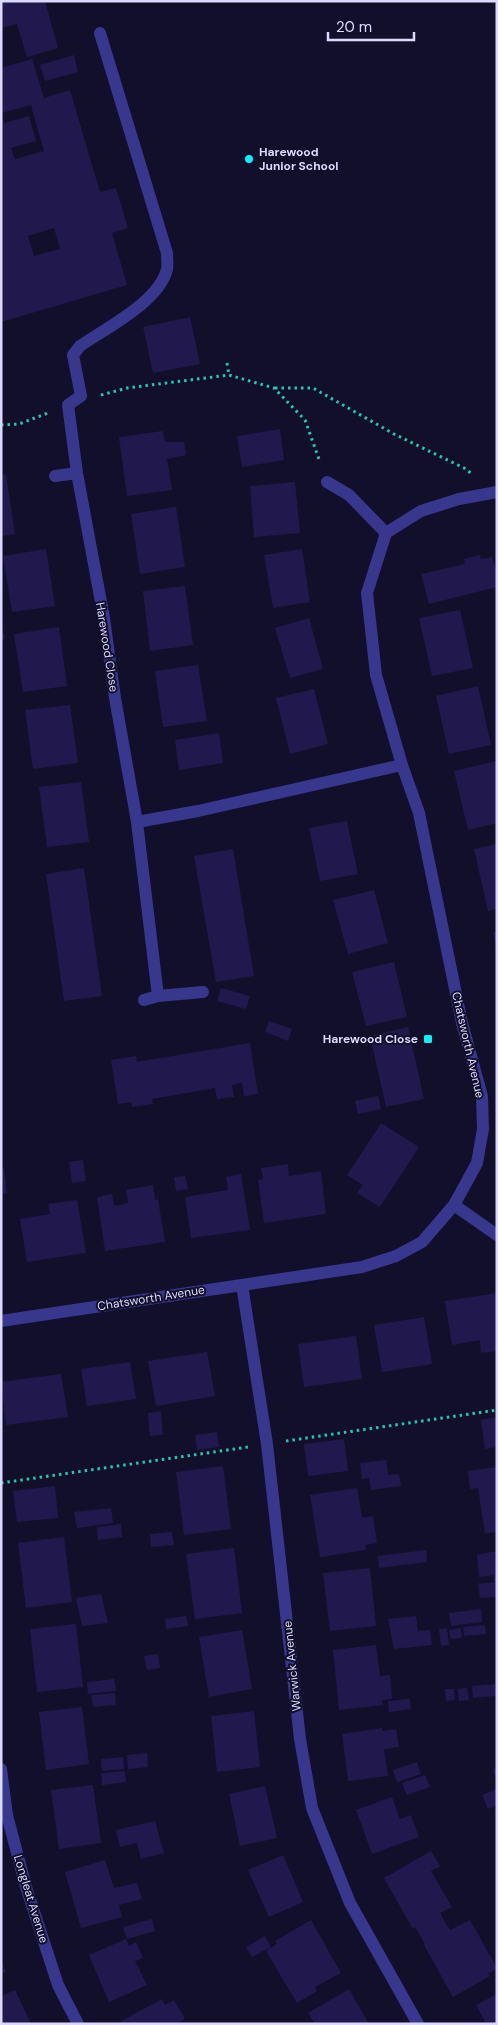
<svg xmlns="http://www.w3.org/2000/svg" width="498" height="2025" font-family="'DM Sans',sans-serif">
<rect width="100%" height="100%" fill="#120f2b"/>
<path fill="#21194d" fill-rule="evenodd" d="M1 1H45L58 48 27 57 17 24 1 28Z
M74 55 78 72 45 81 40 65Z
M32 59 44 98 70 90 100 192 116 188 128 228 112 233 127 285 1 322V114L4 123 29 116 36 141 11 148 15 159 44 151 31 105 1 113V68ZM54 228 60 249 34 256 28 236Z
M190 317 200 364 153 373 143 327Z
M280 429 284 460 242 467 237 436Z
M163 431 165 442H184L186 455 167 459 172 490 127 496 119 437Z
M6 474 15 534 1 536V475Z
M295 482 300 533 254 537 250 486Z
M176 507 185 567 140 574 131 514Z
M46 549 55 606 12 612 3 556Z
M302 549 310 602 273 608 264 555Z
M480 555 481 559 492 557 497 573V587L429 604 421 574 465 564 464 559Z
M185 586 193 645 150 651 143 591Z
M460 610 473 668 432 676 419 618Z
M309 618 323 669 290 678 275 628Z
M1 625 5 639 1 640Z
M59 627 67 686 23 692 14 634Z
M198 665 207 721 163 727 155 671Z
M478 686 491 745 449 754 436 696Z
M314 689 328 744 290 754 276 698Z
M70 705 78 763 33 769 25 710Z
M219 733 223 763 179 770 175 740Z
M497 761V823L468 830 454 771Z
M81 782 89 842 47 847 39 787Z
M347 821 358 874 320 881 309 828Z
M497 844V909L488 911 474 849Z
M233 849 254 976 216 982 194 856Z
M84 868 102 996 64 1001 46 874Z
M374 890 388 943 348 954 333 900Z
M497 932V946L496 947 493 933Z
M394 962 407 1017 366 1026 352 972Z
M221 988 250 996 246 1009 217 1001Z
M269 1021 292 1029 288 1041 265 1032Z
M408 1027 424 1099 386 1107 370 1036Z
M250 1043 258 1094 244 1096 242 1083 232 1085 234 1097 217 1099 215 1088 152 1099 153 1104 132 1107 131 1102 118 1104 111 1060 136 1056 137 1062Z
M378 1096 381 1109 358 1114 355 1101Z
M381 1123 419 1147 380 1207 357 1193 363 1185 347 1175Z
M83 1160 86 1181 72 1183 69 1162Z
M288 1164 289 1176 321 1171 326 1214 264 1223 258 1180 263 1179 261 1168Z
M4 1167 7 1193 1 1194V1168Z
M241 1174 250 1230 191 1238 185 1197 228 1190 226 1177Z
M185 1176 188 1189 176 1191 174 1177Z
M153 1185 155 1200 158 1199 165 1242 105 1251 97 1197 112 1194 114 1206 128 1203 126 1190Z
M77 1200 86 1253 27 1262 20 1219 50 1214 48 1204Z
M497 1293V1351L481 1353 480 1340 452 1345 445 1301Z
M424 1317 432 1364 382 1372 374 1325Z
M356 1336 362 1379 304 1387 298 1344Z
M207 1352 215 1396 156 1406 148 1361Z
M130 1362 136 1399 87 1406 81 1369Z
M61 1374 68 1417 6 1425 1 1382Z
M161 1411 163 1435 150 1436 148 1413Z
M497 1417V1447L485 1449 481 1420Z
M217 1432 219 1447 197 1450 195 1435Z
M344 1439 348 1471 308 1476 304 1444Z
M386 1460 388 1475 399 1474 401 1486 371 1490 369 1478 362 1479 360 1463Z
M223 1466 231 1529 184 1535 176 1472Z
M497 1467V1532L485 1533 478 1488 470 1489 468 1471Z
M55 1486 58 1518 17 1522 13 1491Z
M357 1488 362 1518 373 1516 377 1543 365 1545 366 1550 320 1557 310 1495Z
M111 1508 113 1523 77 1528 74 1512Z
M121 1524 122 1537 98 1540 97 1527Z
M172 1532 174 1545 151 1547 150 1534Z
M64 1537 72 1602 26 1608 18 1543Z
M234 1548 242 1613 195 1619 186 1554Z
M426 1550 427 1562 379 1568 378 1556Z
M491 1552H497V1597L480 1598 478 1584 495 1582 494 1580V1575L479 1577 477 1555Z
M370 1568 376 1626 330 1631 323 1573Z
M101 1594 108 1623 82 1626 76 1598Z
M481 1609 482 1622 451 1626 449 1613Z
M186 1616 188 1626 166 1629 165 1619Z
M416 1616 418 1631 430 1630 432 1645 394 1649 388 1619Z
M76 1624 83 1687 37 1692 30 1629Z
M485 1625 486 1634 464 1636 463 1627Z
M447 1628 449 1645 441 1646 439 1629Z
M461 1628 462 1638 451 1639 449 1630Z
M242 1630 252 1689 209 1697 199 1637Z
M376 1645 380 1676 390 1675 392 1699 382 1700 383 1705 339 1710 333 1650Z
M158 1654 160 1668 147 1670 144 1656Z
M114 1679 116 1691 88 1694 87 1682Z
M495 1684 496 1696 473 1698 472 1686Z
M467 1688 469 1700 459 1701 458 1689Z
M445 1689H454L455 1700 446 1701Z
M115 1693 116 1705 93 1707 91 1695Z
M410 1699 411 1709 389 1712 388 1701Z
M82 1707 89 1764 46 1770 39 1712Z
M254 1711 260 1767 217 1772 211 1716Z
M382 1728V1731L396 1729 399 1747 384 1749 388 1776 348 1781 342 1734Z
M147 1753 148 1767 128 1769 127 1755Z
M123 1757 124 1769 102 1771 101 1759Z
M417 1762 421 1774 397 1782 393 1770Z
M497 1768V1780H496L493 1769Z
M125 1771 126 1782 102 1785 101 1773Z
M425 1775 430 1787 407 1795 402 1783Z
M93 1785 101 1843 59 1849 51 1790Z
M265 1786 277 1838 240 1846 229 1794Z
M497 1789V1805L488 1809 482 1795Z
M392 1797 400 1819 411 1815 419 1837 372 1854 356 1810Z
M155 1821 164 1853 141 1859 137 1843 120 1847 116 1830Z
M431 1851 440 1866 431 1871 452 1907 440 1913 445 1922 450 1930 470 1920 497 1968 488 1974 490 1976 453 1997 424 1945 425 1944 415 1927 413 1929 384 1878Z
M283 1855 303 1902 269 1917 248 1870Z
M105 1860 114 1888 137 1883 142 1899 119 1905 122 1917 81 1928 65 1872Z
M152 1919 155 1931 127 1939 123 1927Z
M311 1920 341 1973 315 1987 317 1991 297 2003 266 1951 277 1944 275 1941Z
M265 1936 271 1947 252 1957 246 1947Z
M126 1939 129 1946 136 1942 143 1958 135 1961 147 1985 109 2002 89 1955Z
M1 1960 6 1972 1 1973Z
M349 1989 369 2024H315L308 2013Z
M15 1990 28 2017 31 2024H1V1996Z
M497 1994V2024H486L476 2005Z
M162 1999 165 2005 174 2000 185 2019 176 2024H123L121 2021Z"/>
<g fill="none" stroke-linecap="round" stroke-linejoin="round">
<path stroke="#27c5b4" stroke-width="3" stroke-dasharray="2.5 4" stroke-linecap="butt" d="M227 363 229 375
M275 388H313L394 434 464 468 472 474
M101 395 127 388 229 375 274 388 305 420 320 462
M1 425 19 424 48 413
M286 1441 497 1410
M1 1483 248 1447"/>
<path stroke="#36378d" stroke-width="12" d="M100 33 167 253C167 258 168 264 167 269 160 301 106 328 80 346L73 355 81 396 68 405 77 473 104 618 115 698 137 822 158 996
M55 476 77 473
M327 482 349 495 386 533
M137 822 198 811 402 765
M144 1000 158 996 203 992
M454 1205 497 1235
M242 1285 267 1444 300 1739 312 1808 350 1903 418 2024
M1 1321 362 1267 396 1256 422 1242 454 1205 477 1163 483 1129 482 1096 462 1023 419 813 402 765 376 675 367 593 386 533 421 511 459 499 497 492
M1 1769 7 1815 26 1887 58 1985 78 2024"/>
</g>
<g fill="#05f2ff" stroke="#120f2b" stroke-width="2">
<circle cx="249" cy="159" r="5"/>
<rect x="423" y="1034" width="10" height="10" rx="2.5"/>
</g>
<g text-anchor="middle" stroke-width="4" stroke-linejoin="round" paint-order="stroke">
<g font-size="12" font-weight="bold" fill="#dbd9ff" stroke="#120f2b" text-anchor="start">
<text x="259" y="156">Harewood<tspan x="259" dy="14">Junior School</tspan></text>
<text x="418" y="1043" text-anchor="end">Harewood Close</text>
</g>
<g font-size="12" fill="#dbd9ff" stroke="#120f2b">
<text transform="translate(107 647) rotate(81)" y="4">Harewood Close</text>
<text transform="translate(468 1045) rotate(77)" y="4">Chatsworth Avenue</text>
<text transform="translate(151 1298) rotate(-9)" y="4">Chatsworth Avenue</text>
<text transform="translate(292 1666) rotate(-96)" y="4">Warwick Avenue</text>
<text transform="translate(31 1899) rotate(73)" y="4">Longleat Avenue</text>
</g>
</g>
<rect width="498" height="2025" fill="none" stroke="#dbd9ff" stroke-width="5"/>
<path d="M328 32v8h86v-8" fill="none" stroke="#dbd9ff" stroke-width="2.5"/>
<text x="336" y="32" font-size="15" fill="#dbd9ff" stroke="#120f2b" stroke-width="4" paint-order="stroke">20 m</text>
</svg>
